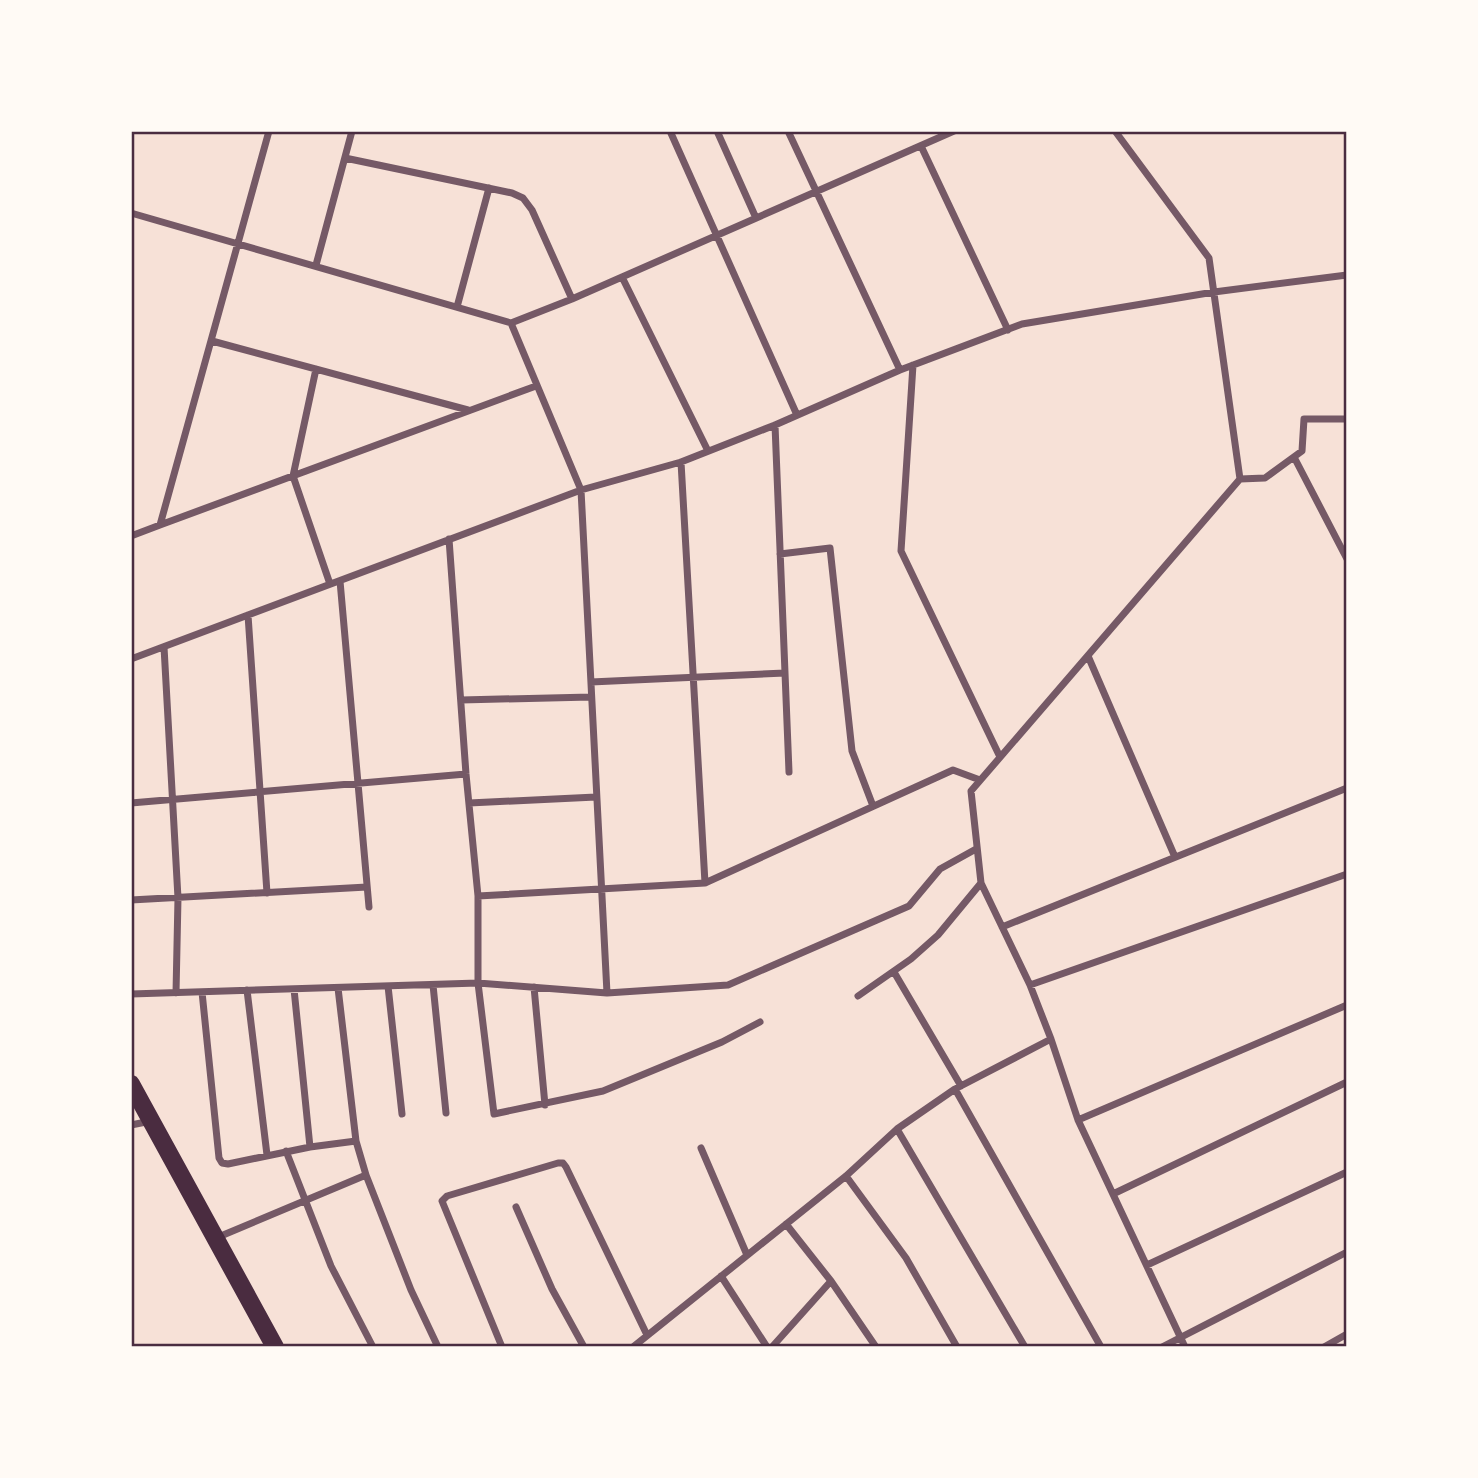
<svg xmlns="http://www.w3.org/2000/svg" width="1478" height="1478" font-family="Karla,sans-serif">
<rect width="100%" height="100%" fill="#f7e1d7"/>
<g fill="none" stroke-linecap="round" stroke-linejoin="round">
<path stroke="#755966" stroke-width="7" d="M269 131 160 525 536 386
M670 131 797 415
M717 131 756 218
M788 131 900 370
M921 146 1008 330
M345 158 512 193 523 198 532 210 572 299
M131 213 511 323 572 299 954 131
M316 265 352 131
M622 277 708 451
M457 307 489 188
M511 323 581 490 607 993
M212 341 468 410
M913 365 901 551 1000 757
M316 369 293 476 330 584
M775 425 789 772
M1294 457 1347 559
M681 462 705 883
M1240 479 1265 478 1302 451 1304 419H1347
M131 536 160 525
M449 539 466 774 478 896V983L494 1114 603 1091 722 1042 760 1022
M780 554 830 548 852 751 873 806
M340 581 369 907
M248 615 267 893
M164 647 178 898 176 993
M1088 656 1175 857
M131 659 581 490 681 462 775 425 900 370 1022 324 1214 292 1347 275
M591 682 785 673
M461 700 591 697
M131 803 466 774
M469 803 596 797
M478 896 705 883 953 770 980 780
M131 900 367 887
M1002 927 1347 788
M894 972 961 1086
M433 985 446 1113
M1030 985 1347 874
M388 986 402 1114
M534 987 545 1105
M338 988 356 1141 366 1175 411 1290 438 1347
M294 989 310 1147
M247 990 267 1155
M202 992 219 1158 222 1163 228 1164 310 1147 356 1141
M131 994 478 983 607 993 728 985 909 906 940 869 976 849
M858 996 911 959 938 935 981 883
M1051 1039 1078 1120 1185 1347
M955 1089 1101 1347
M1078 1120 1347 1005
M131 1125 151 1121
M897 1129 1025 1347
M701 1148 747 1255
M286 1151 331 1266 373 1347
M846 1176 906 1258 957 1347
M1113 1194 1347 1082
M516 1207 552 1289 584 1347
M786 1224 831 1281 876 1347
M216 1238 366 1175
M1147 1265 1347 1172
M721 1276 767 1347
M502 1347 442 1201 447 1196 558 1163H563L566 1167 647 1335
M633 1347 846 1176 897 1129 955 1089 1051 1039 1030 985 981 883 971 791 1240 479 1209 258 1115 131
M772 1347 831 1281
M1162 1347 1347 1252
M1324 1347 1347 1334"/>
<path stroke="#4a2c40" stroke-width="18" d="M131 1084 275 1347"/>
</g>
<rect width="1478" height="1478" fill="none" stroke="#fffaf5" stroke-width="266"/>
<rect x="133" y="133" width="1212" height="1212" fill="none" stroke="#4a2c40" stroke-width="2.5"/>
</svg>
